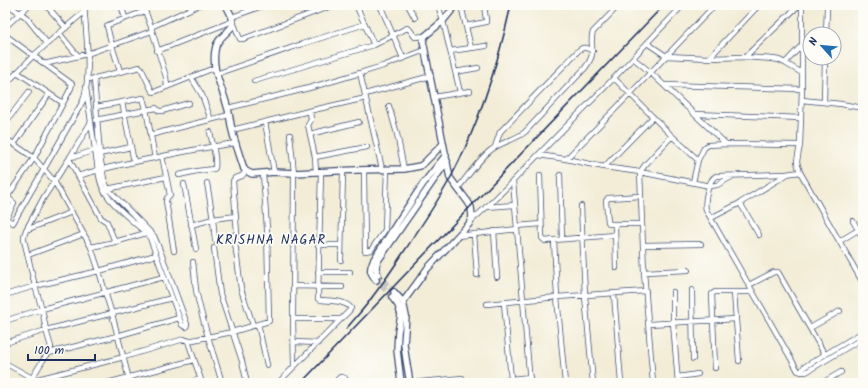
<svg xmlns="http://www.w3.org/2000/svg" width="868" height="388" font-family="Kalam,sans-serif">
<rect width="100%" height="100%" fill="#fdfcf7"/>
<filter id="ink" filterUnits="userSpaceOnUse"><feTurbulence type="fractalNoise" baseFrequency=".025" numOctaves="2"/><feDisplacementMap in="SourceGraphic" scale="8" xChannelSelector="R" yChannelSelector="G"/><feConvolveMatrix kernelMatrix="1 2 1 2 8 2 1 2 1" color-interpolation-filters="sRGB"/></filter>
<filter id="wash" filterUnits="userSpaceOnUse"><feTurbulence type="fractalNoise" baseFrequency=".012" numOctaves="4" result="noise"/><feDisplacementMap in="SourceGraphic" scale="16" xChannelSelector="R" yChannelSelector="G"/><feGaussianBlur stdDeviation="0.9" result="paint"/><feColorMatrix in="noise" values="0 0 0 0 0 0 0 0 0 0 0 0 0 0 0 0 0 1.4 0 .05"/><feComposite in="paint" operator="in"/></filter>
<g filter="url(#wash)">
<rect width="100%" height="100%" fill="#f3edd7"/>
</g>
<g filter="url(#ink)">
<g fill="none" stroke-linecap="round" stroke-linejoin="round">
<path stroke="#c8c7bf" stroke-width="5.5" stroke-dasharray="5.5 3" stroke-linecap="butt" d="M378 275 394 292
M376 280 392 297"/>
<g stroke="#3b4c70" stroke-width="6">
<path id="minor" d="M8 5 26 17 47 43
M46 5 66 28
M121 5 125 18
M143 5 151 27 166 77 167 86
M356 5 374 45
M380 5 403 58
M408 5 415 18
M438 5 443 21 460 92
M461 5 471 48
M802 5V89L800 145 797 161 798 166 800 172 863 283
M232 17 265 5
M234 24 240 39H243L334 5
M466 26 486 22V20L484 5
M5 27 29 5
M151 27 199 5
M59 33 78 56
M826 34 827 8
M5 35 72 84 71 88 34 158 54 181 91 247 99 271 105 292 112 314 130 383
M647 43 666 56 709 58 745 57 773 59 779 60 785 63 802 73
M157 51 233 21
M450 51 486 46
M745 57 797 7
M633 58 650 72 726 144
M709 58 759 5
M785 63 803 44
M44 64 87 54 152 31
M120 71 112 46 107 26 108 25 145 11
M17 72 63 103
M455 72 478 68
M360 73 382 169
M216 74 302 44 365 24
M191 77 202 95 211 120
M614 78 672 136 698 160
M91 79 140 67 141 68 152 91 154 92 214 68
M254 81 374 45 407 28 410 30 415 37 425 36
M5 85 33 56 85 11
M664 85 802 89
M86 88 98 170C99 177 101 185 104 191 115 208 132 220 146 233L150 238 182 325 186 327 187 324 161 253 154 236 108 189 104 179 100 156 94 78
M365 94 431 76
M434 97 470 91
M802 100 841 104 863 108
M122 102 134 162
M824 102 825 58
M389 106 397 134 404 169
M96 107 143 98 146 109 155 158
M228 108 309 88 360 73 383 66 425 50
M310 111 311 120 308 125 315 157 316 172
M695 114 801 118
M96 120 156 108 159 111H162L189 103
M265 122 274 172
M5 123 29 92
M232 130 309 111 366 98
M310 134 359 122
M150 135 229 115
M290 135 294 173 293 319 294 366
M5 138 34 158 7 197
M14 144 49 94
M495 147 500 132 579 50C584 46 587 48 593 51
M99 154 131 147
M538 155 566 159 604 167 640 172 710 186 717 185 733 176
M162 156 170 195 167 198 166 201 174 251
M70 157 77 156 95 150
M315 157 367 147
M69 159 101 218 107 222 115 242
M566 159 630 94 715 5
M604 167 653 117
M364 170 365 251 371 250 385 230 387 169
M246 171 242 176 235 178 233 181 237 233 234 235 241 289 253 325
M800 172 786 174 716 176C708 180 704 202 706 210L798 371 806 372 863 338
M179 175 197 171 214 169 215 168C217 158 212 142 210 132
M540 175 542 238 545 241 554 240 615 235
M560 175 562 239
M78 176C103 168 128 163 154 158 181 152 208 147 236 143
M513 181 530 383
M693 182 698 160 704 148 708 145 726 144 800 145
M207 183 213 219 215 240
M184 184 196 249
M458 188C467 177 480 158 491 150 501 142 515 140 525 132L585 68C588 64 592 59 592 53 593 45 590 39 593 32L619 5
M107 189 166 177
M5 195 14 203 6 219
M641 196 608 198 606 201 608 222 610 224H642
M740 203 759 235
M581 206 585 296 593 383
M486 207 515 205
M711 218 740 203 786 175
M5 220 6 219 13 223 83 101C92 75 86 33 84 5
M471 221 492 202 513 181 538 155 614 78 683 5
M853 221 863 238
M191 225 213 219 236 216
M615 225 616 268
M517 226 541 224
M26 230 72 212
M494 231 497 277
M474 234 477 275
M458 236 517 229
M554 240 557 297 565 383
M840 241 858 230
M318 245H341
M643 245 701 244
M91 247 115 242 146 233
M214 248 220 294 242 361 247 383
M28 255 84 234
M341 260 343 171
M193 262C194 271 195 281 196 290 202 321 213 352 222 383
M318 272H350
M644 272 688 270
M749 285 774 272H778L825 355
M293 286 342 287
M692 290 693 359
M673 292V322L678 383
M734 292 739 361
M614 294 621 383
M5 295 35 286 99 271 156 255
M504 303 511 379
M487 304 557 297 646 291
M293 319H341
M5 321 42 309 164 277
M258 324 267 365
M649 324 736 319
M810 328 840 311
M188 341 232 332 269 321 267 229 263 173
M5 342H8L46 330 172 298
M294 342 318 343
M49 353 117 336 179 318
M5 363 32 378
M715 368 712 294 715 292H753
M801 372 804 367 863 332
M678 377 698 374
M30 381 124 357 184 339 188 341 202 383
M29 383 43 360 49 353 51 347 46 330 42 309 35 286 24 240V236L26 230 44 197 69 159 91 122
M107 383 194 360
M187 383 200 379
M278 383 349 311 351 308C344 300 331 301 321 300L318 299V296L321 172
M334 383 340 377H342L345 378 347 383
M410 383 462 378
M497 383 511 379 530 377
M653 383 644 272 640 172 645 165 672 136
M822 383 841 372"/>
</g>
<g stroke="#3b4c70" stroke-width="8">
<path id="tertiary" d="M226 5 232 17 233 25C228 33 219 37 216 46 210 68 222 86 227 106 230 114 230 122 232 130 235 143 240 156 244 169L246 171 252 174 274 172 294 173 356 170 404 169 420 166 423 164 443 144
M378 275 376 268 377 262 447 161
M376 280C370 272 369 270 373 261L399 220 423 184 446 155
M394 292 403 302 406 316 404 344 406 359 410 383
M392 297 398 305 401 315 398 332 397 350 401 383
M403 302 427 269 469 224 472 217 471 207 468 202 450 178 423 41 425 36 443 21 456 5"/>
</g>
<use href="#minor" stroke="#fff" stroke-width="4.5"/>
<use href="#tertiary" stroke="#fff" stroke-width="5.5"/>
<path stroke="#1b2f5e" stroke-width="1.5" d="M346 329C355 318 365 308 373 296 383 283 392 270 401 256 418 231 435 206 450 179 478 126 498 64 511 5
M301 383 664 5"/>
</g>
</g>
<g text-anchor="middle" stroke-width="3.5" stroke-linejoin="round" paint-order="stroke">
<g font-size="13" letter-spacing="1" fill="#1b2f5e" stroke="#fdfcf7">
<text x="271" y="244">KRISHNA NAGAR</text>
</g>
</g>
<rect width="868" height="388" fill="none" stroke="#fdfcf7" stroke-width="20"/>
<g transform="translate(822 46) rotate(297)"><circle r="19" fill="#fdfcf7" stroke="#a3aaba"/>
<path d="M0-3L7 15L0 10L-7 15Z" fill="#1f6fb2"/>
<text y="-6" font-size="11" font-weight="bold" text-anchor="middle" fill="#1b2f5e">N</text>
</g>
<path d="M28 354v6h67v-6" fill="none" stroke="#1b2f5e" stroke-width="2"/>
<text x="34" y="354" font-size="12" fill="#1b2f5e" stroke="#fdfcf7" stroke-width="3" paint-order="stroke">100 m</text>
</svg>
